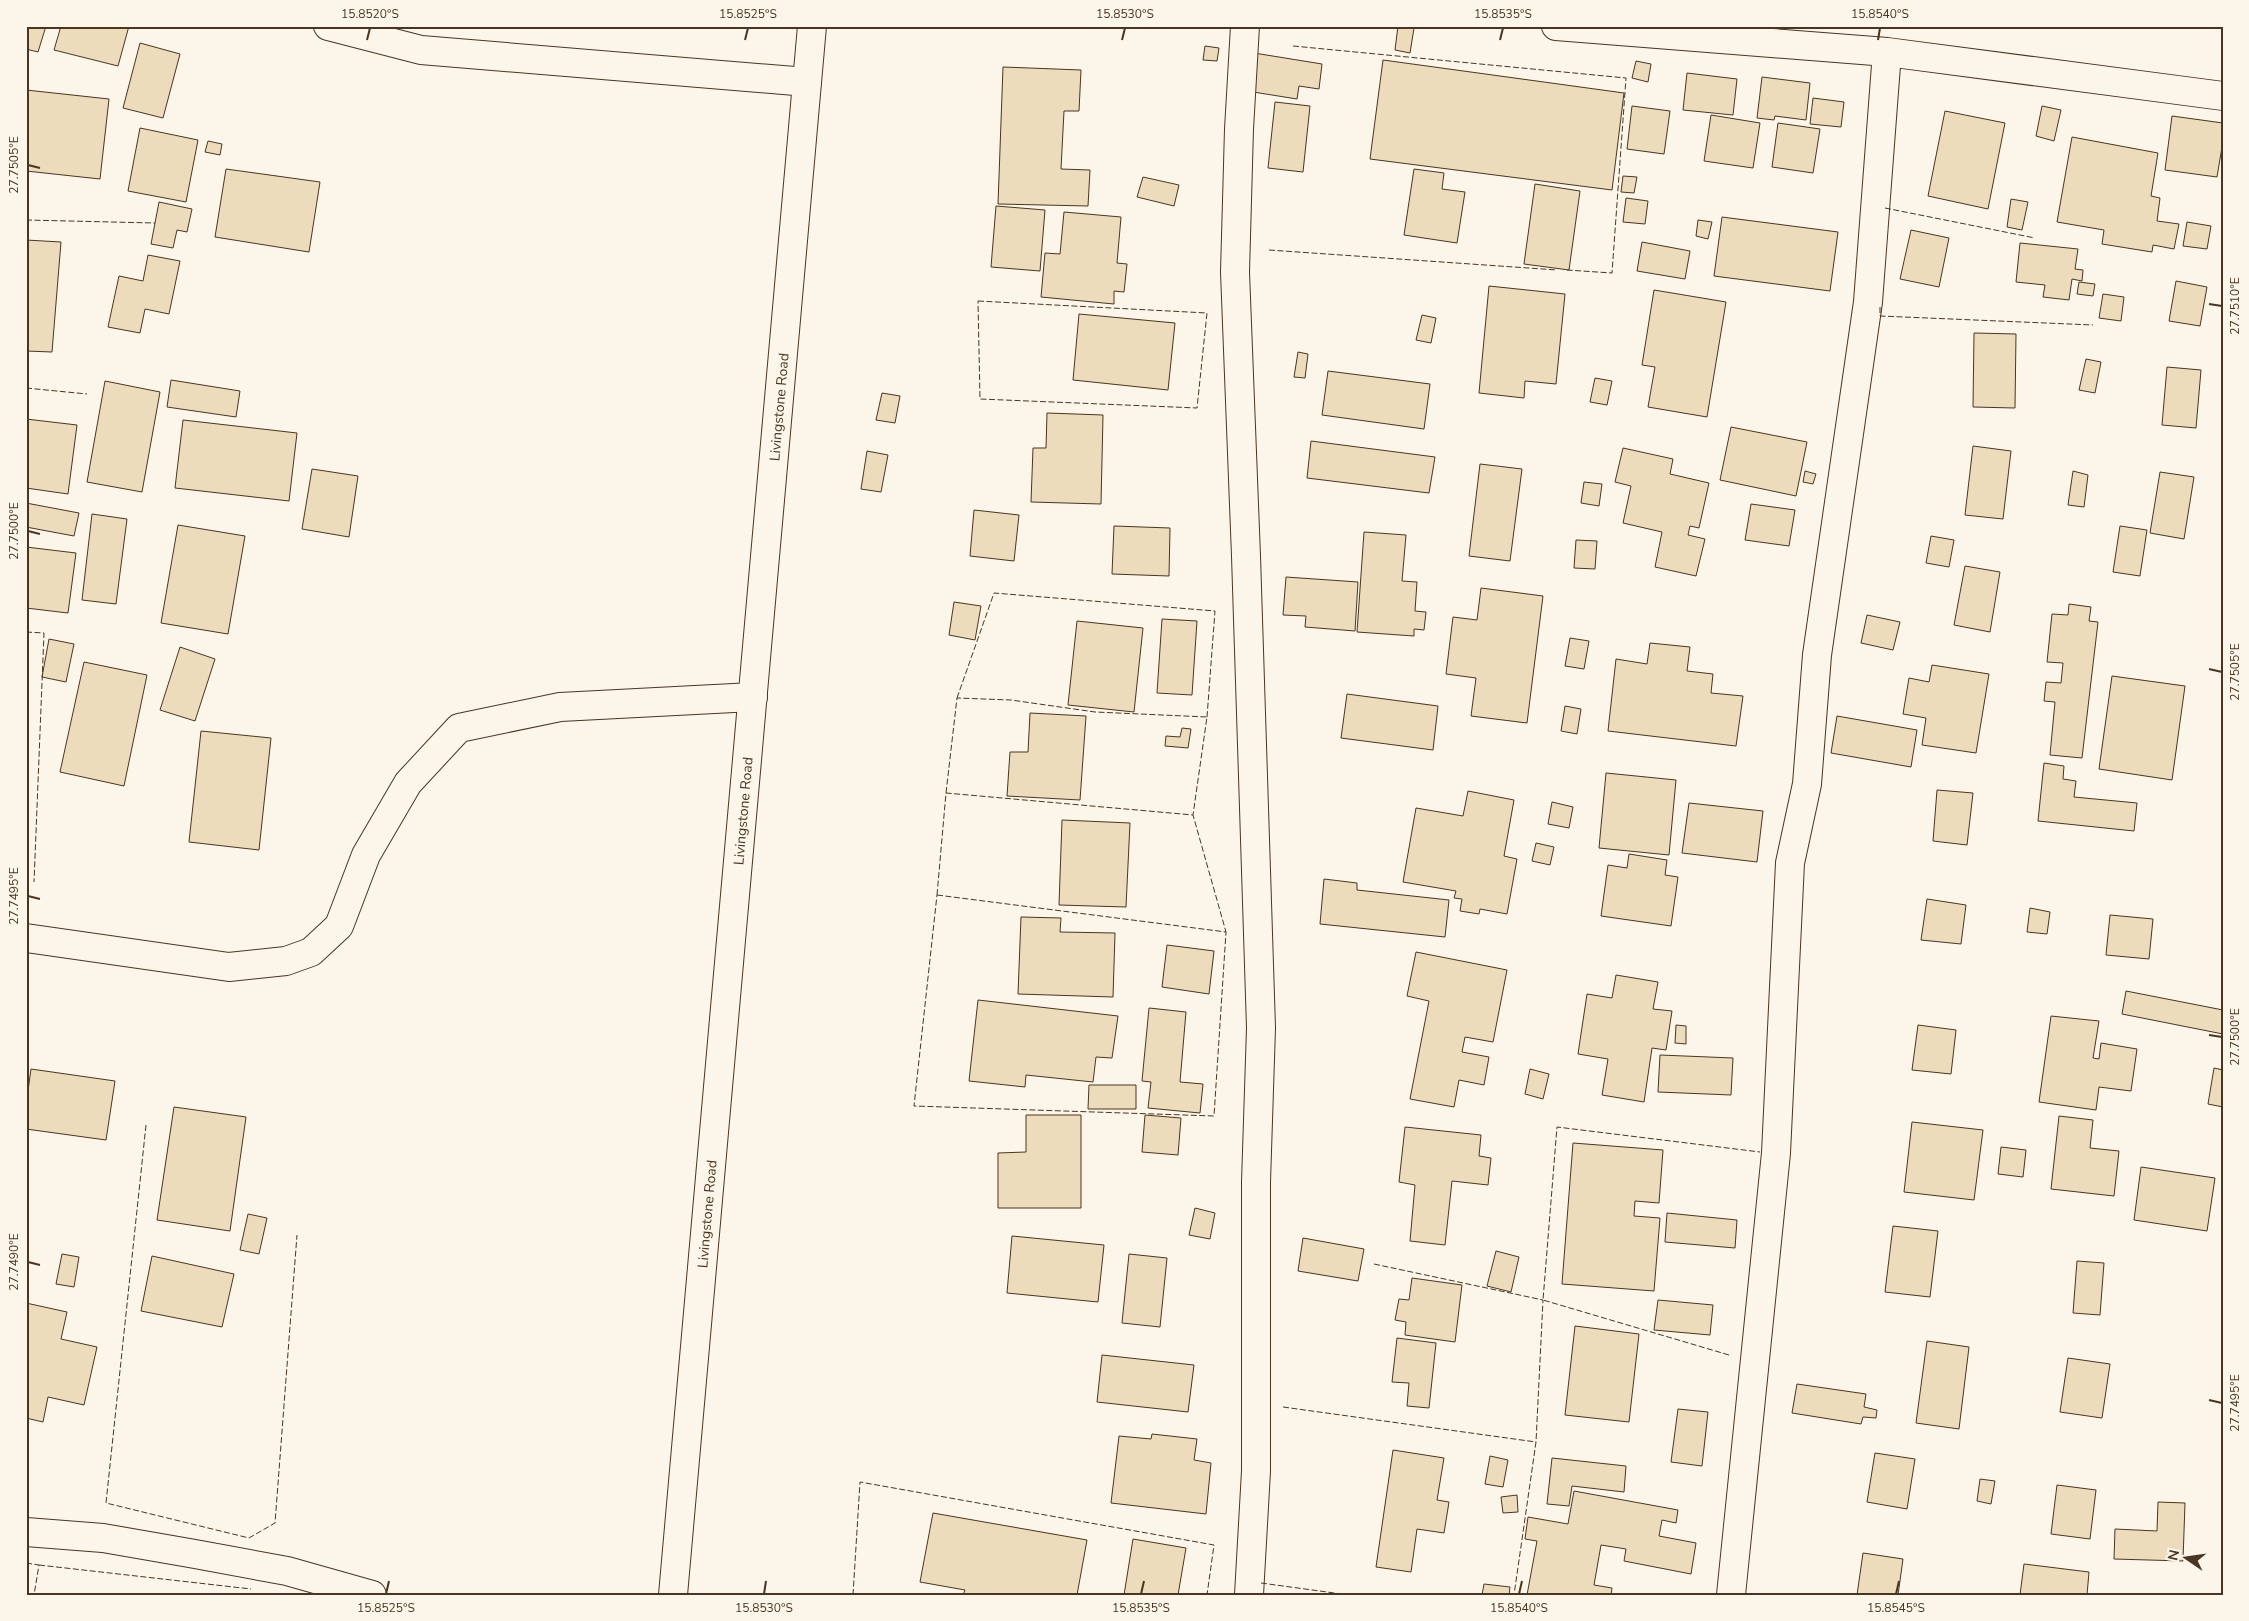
<svg xmlns="http://www.w3.org/2000/svg" width="2249" height="1621" font-family="'Nunito Sans',sans-serif">
<rect width="100%" height="100%" fill="#fbf6e9"/>
<path fill="#ecdcbc" stroke="#4a3520" d="M26 26H46L38 52 26 49Z
M61 26H129L118 66 54 50Z
M1398 26 1414 28 1410 53 1395 50Z
M140 43 180 54 163 118 123 108Z
M1205 46 1219 48 1217 61 1203 60Z
M1254 53 1322 64 1319 89 1299 86 1297 99 1247 91Z
M1383 60 1624 93 1612 190 1370 159Z
M1636 61 1651 64 1648 82 1632 78Z
M1003 67 1081 70 1079 111H1064L1061 169 1090 170 1088 206 998 204Z
M1687 73 1737 79 1733 115 1683 110Z
M1762 77 1810 83 1806 120 1775 116 1774 120 1757 118Z
M26 90 109 99 100 179 26 171Z
M1813 98 1844 102 1841 127 1810 124Z
M1275 102 1310 106 1303 172 1268 168Z
M1632 106 1670 111 1664 154 1627 149Z
M2042 106 2061 110 2054 141 2036 136Z
M1945 111 2005 123 1988 209 1928 196Z
M1711 115 1760 123 1753 168 1704 161Z
M2172 116 2223 123V141L2217 177 2165 170Z
M1778 123 1820 129 1813 173 1772 167Z
M140 128 198 140 186 202 128 191Z
M2072 137 2158 153 2151 196 2160 198 2157 221 2179 224 2174 249 2153 245 2152 252 2102 244 2104 230 2057 222Z
M208 141 222 144 220 155 205 152Z
M226 169 320 182 309 252 215 237Z
M1414 169 1444 173 1442 189 1465 192 1457 243 1404 235Z
M1623 176 1637 177 1634 193 1621 192Z
M1143 177 1179 185 1174 206 1137 197Z
M1535 184 1580 191 1569 270 1524 264Z
M1626 198 1648 201 1645 224 1623 222Z
M2011 199 2028 202 2022 230 2007 227Z
M159 202 192 209 187 232 177 230 173 248 151 244Z
M996 206 1045 210 1040 271 991 267Z
M1064 212 1121 217 1117 263 1127 264 1124 292 1114 291V304L1041 297 1045 253 1060 254Z
M1722 217 1838 232 1830 291 1714 276Z
M1698 220 1712 222 1708 239 1696 236Z
M2187 222 2211 226 2207 249 2183 246Z
M1911 230 1949 238 1939 287 1900 279Z
M26 240 61 242 52 352 26 351Z
M1642 242 1690 251 1685 279 1637 271Z
M2020 243 2078 249 2075 269 2083 270 2082 281 2072 279 2069 300 2043 297 2045 285 2016 282Z
M148 255 180 261 169 314 145 309 140 333 108 327 119 276 143 281Z
M2176 281 2207 287 2200 326 2169 321Z
M2079 282 2095 284 2093 296 2077 294Z
M1489 286 1565 294 1556 384 1525 381 1524 398 1479 393Z
M1654 290 1726 302 1707 417 1648 407 1655 367 1642 365Z
M2103 294 2124 297 2121 321 2099 318Z
M1079 314 1175 323 1168 390 1073 380Z
M1422 315 1436 318 1431 343 1416 340Z
M1974 333 2016 334 2015 408 1973 407Z
M1298 352 1308 354 1305 378 1294 377Z
M2086 359 2101 362 2095 393 2079 390Z
M2167 367 2201 370 2196 428 2162 425Z
M1328 371 1430 384 1424 429 1322 415Z
M1595 378 1612 381 1607 405 1590 402Z
M171 380 240 391 236 417 167 407Z
M105 381 160 392 142 492 87 482Z
M882 393 900 396 895 423 876 420Z
M1047 413 1103 415 1101 504 1031 502 1033 448H1046Z
M26 419 77 425 68 494 26 488Z
M183 420 297 433 289 501 175 488Z
M1731 427 1807 442 1796 496 1720 480Z
M1311 441 1435 457 1429 493 1307 478Z
M1973 446 2011 451 2003 519 1965 515Z
M1623 448 1673 459 1670 474 1709 483 1699 528 1690 526 1688 535 1705 539 1696 576 1655 567 1662 532 1623 523 1631 486 1615 482Z
M867 451 888 455 881 492 861 489Z
M1480 464 1522 469 1510 561 1469 556Z
M312 469 358 476 349 537 302 529Z
M1805 471 1816 474 1813 484 1803 482Z
M2073 471 2088 475 2084 507 2068 505Z
M2160 472 2194 477 2184 539 2150 533Z
M1584 482 1602 484 1599 506 1581 503Z
M26 503 79 513 74 536 26 527Z
M1751 504 1795 510 1789 546 1745 540Z
M974 510 1019 515 1014 561 970 556Z
M92 514 127 519 116 604 82 600Z
M178 525 245 536 228 634 161 623Z
M1114 526 1170 528 1169 576 1112 574Z
M2120 526 2147 530 2140 576 2113 572Z
M1364 532 1406 535 1402 581 1417 582 1415 611 1426 612 1424 630 1414 629V636L1357 632Z
M1931 536 1954 540 1949 567 1926 563Z
M1576 540 1597 541 1595 569 1574 568Z
M26 547 76 553 68 613 26 608Z
M1965 566 2000 572 1990 632 1954 625Z
M1286 577 1358 582 1355 631 1305 627 1306 616 1283 615Z
M1481 588 1543 596 1527 723 1471 716 1476 678 1446 674 1453 617 1477 620Z
M954 602 981 606 975 640 949 635Z
M2069 604 2091 607 2089 621 2098 622 2082 758 2050 755 2055 702 2044 701 2046 682 2061 683 2063 663 2047 662 2052 614 2068 615Z
M1867 615 1900 622 1893 650 1861 643Z
M1162 619 1197 621 1192 695 1157 693Z
M1077 621 1143 628 1134 712 1068 705Z
M1570 638 1589 641 1584 669 1565 666Z
M49 639 74 644 66 682 42 677Z
M1650 643 1690 647 1687 671 1713 674 1711 693 1743 696 1736 746 1608 731 1616 659 1647 664Z
M180 647 215 659 195 721 160 710Z
M84 662 147 675 124 786 60 772Z
M1932 665 1989 674 1976 753 1922 745 1926 718 1903 714 1909 678 1929 682Z
M2112 676 2185 686 2172 780 2099 769Z
M1347 694 1438 706 1433 750 1341 738Z
M1565 706 1581 709 1577 734 1561 731Z
M1030 713 1086 716 1080 800 1007 796 1010 752H1028Z
M1837 716 1917 730 1911 767 1831 753Z
M1182 728 1191 729 1188 748 1165 746 1166 736 1180 737Z
M201 731 271 738 259 850 189 842Z
M2044 763 2064 766 2063 779 2076 781 2074 797 2137 803 2134 831 2038 821Z
M1606 773 1676 780 1669 855 1599 848Z
M1937 790 1973 793 1967 845 1933 841Z
M1468 791 1514 800 1504 856 1517 859 1507 914 1480 909 1479 914 1460 911 1462 899 1454 898 1456 891 1403 882 1416 808 1463 816Z
M1552 802 1573 807 1569 828 1548 824Z
M1689 803 1763 811 1757 862 1682 853Z
M1062 820 1130 823 1126 907 1059 905Z
M1536 843 1554 847 1550 865 1532 861Z
M1629 854 1667 860 1665 875 1678 877 1671 926 1601 916 1608 865 1627 868Z
M1324 879 1357 883V890L1449 900 1445 937 1320 924Z
M1927 899 1966 905 1961 944 1921 940Z
M2030 908 2050 912 2047 934 2027 932Z
M2110 915 2153 919 2149 959 2106 955Z
M1021 917 1061 918 1060 932 1115 933 1113 997 1018 994Z
M1167 945 1214 951 1209 994 1162 987Z
M1416 952 1507 970 1493 1042 1465 1037 1462 1052 1489 1057 1484 1085 1459 1080 1454 1107 1410 1099 1429 1001 1407 996Z
M1616 975 1658 982 1653 1009 1672 1011 1666 1050 1652 1048 1644 1102 1602 1095 1608 1059 1578 1054 1587 994 1612 998Z
M2126 991 2223 1010V1034L2122 1014Z
M978 1000 1118 1016 1112 1058 1096 1057 1093 1082 1026 1075 1025 1087 969 1081Z
M1149 1008 1186 1012 1180 1082 1203 1084 1200 1113 1148 1108 1151 1082 1142 1081Z
M2051 1016 2099 1021 2093 1058 2099 1059 2101 1043 2137 1049 2131 1091 2099 1087 2096 1110 2039 1102Z
M1676 1025 1686 1026V1044L1675 1043Z
M1918 1025 1956 1030 1951 1074 1912 1070Z
M1660 1055 1733 1058 1731 1095 1658 1092Z
M2214 1068 2223 1070V1107L2208 1104Z
M31 1069 115 1081 106 1140 26 1129V1105Z
M1530 1069 1549 1074 1543 1099 1525 1094Z
M1089 1085H1136V1109H1088Z
M174 1107 246 1117 230 1231 157 1220Z
M1026 1115H1081V1208H998V1153L1026 1152Z
M1145 1115 1181 1118 1178 1155 1142 1152Z
M2059 1116 2093 1120 2090 1148 2119 1151 2114 1196 2051 1189Z
M1912 1122 1983 1130 1974 1200 1904 1192Z
M1405 1127 1481 1135 1479 1156 1491 1158 1488 1185 1452 1181 1445 1245 1410 1241 1415 1185 1399 1182Z
M1573 1143 1663 1150 1659 1203 1635 1201 1634 1216 1660 1218 1654 1291 1562 1284Z
M2001 1147 2026 1150 2023 1177 1998 1174Z
M2141 1167 2215 1178 2207 1231 2134 1220Z
M1195 1208 1215 1213 1210 1239 1189 1235Z
M1667 1213 1737 1220 1735 1248 1665 1242Z
M248 1214 267 1218 259 1254 240 1250Z
M1893 1226 1938 1231 1930 1297 1885 1292Z
M1012 1236 1104 1245 1098 1302 1007 1293Z
M1303 1238 1364 1249 1358 1281 1298 1271Z
M1496 1251 1519 1257 1511 1292 1487 1286Z
M62 1254 79 1257 74 1287 56 1284Z
M1129 1254 1167 1258 1160 1327 1122 1323Z
M152 1256 234 1274 222 1327 141 1311Z
M2077 1261 2104 1263 2100 1315 2073 1313Z
M1412 1278 1462 1285 1455 1342 1405 1335 1406 1322 1395 1320 1399 1299 1409 1300Z
M1658 1300 1713 1305 1710 1335 1654 1330Z
M26 1303 67 1312 61 1339 97 1347 84 1405 48 1397 43 1422 26 1418Z
M1575 1326 1639 1334 1629 1422 1565 1415Z
M1397 1338 1436 1343 1429 1408 1407 1406 1409 1383 1392 1382Z
M1927 1341 1969 1347 1959 1429 1916 1423Z
M1102 1355 1194 1365 1188 1412 1097 1402Z
M2068 1358 2110 1364 2102 1418 2060 1412Z
M1797 1384 1866 1394 1864 1407 1877 1410 1876 1418 1863 1417 1861 1424 1792 1413Z
M1678 1409 1708 1412 1702 1466 1671 1462Z
M1152 1434 1197 1439 1194 1460 1211 1463 1206 1514 1111 1503 1119 1436 1151 1439Z
M1393 1450 1444 1458 1437 1500 1449 1502 1444 1533 1417 1529 1411 1572 1376 1567Z
M1875 1453 1915 1459 1907 1509 1867 1502Z
M1490 1456 1508 1460 1503 1487 1485 1484Z
M1552 1458 1626 1466 1624 1492 1572 1486 1569 1506 1547 1504Z
M1980 1479 1995 1481 1991 1504 1977 1501Z
M2057 1485 2096 1490 2090 1539 2051 1534Z
M1574 1491 1678 1510 1676 1523 1662 1520 1659 1536 1696 1543 1691 1574 1624 1561 1626 1549 1601 1545 1594 1585 1612 1588 1611 1595H1527L1537 1541 1525 1539 1528 1517 1568 1524Z
M1517 1495 1518 1512 1503 1513 1501 1497Z
M2158 1502 2185 1503 2183 1561 2114 1559 2115 1529 2157 1531Z
M933 1513 1087 1540 1077 1595H963L965 1590 920 1582Z
M1133 1539 1186 1548 1178 1595H1124Z
M1863 1553 1903 1559 1898 1595H1857Z
M2024 1564 2089 1572 2087 1595H2020Z
M1484 1584 1510 1587 1509 1595H1482Z"/>
<g fill="none" stroke-linecap="round" stroke-linejoin="round">
<g stroke="#4a3520" stroke-width="30">
<path id="minor" d="M328 26 421 50 807 82
M1245 26 1239 129 1235 272 1246 556 1261 1028 1256 1182V1471L1249 1595
M1556 26 1887 52 2223 96
M26 938 229 967 286 961 311 952 339 926 366 855 408 783 459 728 560 707 753 697
M26 1532 103 1538 195 1554 287 1571 372 1595
M1731 1595 1776 1153 1790 863 1807 784 1817 655 1868 302 1887 52"/>
</g>
<g stroke="#4a3520" stroke-width="30">
<path id="trunk" d="M673 1595 812 26"/>
</g>
<use href="#minor" stroke="#fbf6e9" stroke-width="28"/>
<use href="#trunk" stroke="#fbf6e9" stroke-width="28"/>
<path stroke="#4a3520" stroke-width="1" stroke-dasharray="6 2.5" stroke-linecap="butt" d="M1293 46 1626 78 1612 273 1567 270
M1885 208 2035 238
M26 220 155 223
M1269 250 1557 270
M978 301 1207 313 1197 408 980 399Z
M1880 307V316L2093 325
M26 388 87 394
M26 632 44 633 34 882
M957 698 994 593 1215 611 1207 717
M946 793 957 698 1011 700 1095 712 1207 717 1193 815
M937 895 1226 932 1214 1116 914 1106Z
M937 895 946 793 1193 815 1226 932
M146 1125 106 1503 249 1538 275 1523 297 1235
M1374 1264 1543 1300 1536 1442
M1729 1355 1543 1300 1557 1127 1760 1152
M1283 1407 1536 1442 1514 1595
M26 1563 39 1565 34 1595
M39 1565 251 1589
M1261 1583 1349 1595
M853 1595 860 1482 1214 1545 1207 1595"/>
</g>
<path fill="none" stroke="#4a3520" stroke-width="2" d="M367 40 370 28M745 40 748 28M1122 40 1125 28M1500 40 1503 28M1878 40 1880 28M28 165 40 168M2209 304 2222 306M28 531 40 534M2209 669 2222 672M28 896 40 899M2209 1035 2222 1037M28 1262 40 1265M2209 1400 2222 1403M386 1594 389 1581M764 1594 766 1581M1141 1594 1144 1581M1519 1594 1522 1581M1896 1594 1899 1581"/>
<g text-anchor="middle" stroke-width="4" stroke-linejoin="round" paint-order="stroke">
<g font-size="14" fill="#4a3520" stroke="#fbf6e9">
<text transform="translate(779 407) rotate(-85)" y="5">Livingstone Road</text>
<text transform="translate(743 811) rotate(-85)" y="5">Livingstone Road</text>
<text transform="translate(707 1214) rotate(-85)" y="5">Livingstone Road</text>
</g>
</g>
<rect width="2249" height="1621" fill="none" stroke="#fbf6e9" stroke-width="55"/>
<g transform="translate(2186 1558) rotate(283)" stroke="#fbf6e9" stroke-width="4" paint-order="stroke">
<path d="M0-4L9 19L0 12L-9 19Z" fill="#4a3520"/>
<text y="-8" font-size="14" font-weight="bold" text-anchor="middle" fill="#4a3520">N</text>
</g>
<rect x="28" y="28" width="2194" height="1566" fill="none" stroke="#4a3520" stroke-width="2"/>
<g font-size="12" text-anchor="middle" fill="#4a3520">
<text x="370" y="18">15.8520°S</text>
<text x="748" y="18">15.8525°S</text>
<text x="1125" y="18">15.8530°S</text>
<text x="1503" y="18">15.8535°S</text>
<text x="1880" y="18">15.8540°S</text>
<text transform="translate(14 165) rotate(-90)" y="4">27.7505°E</text>
<text transform="translate(2235 306) rotate(-90)" y="4">27.7510°E</text>
<text transform="translate(14 531) rotate(-90)" y="4">27.7500°E</text>
<text transform="translate(2235 672) rotate(-90)" y="4">27.7505°E</text>
<text transform="translate(14 896) rotate(-90)" y="4">27.7495°E</text>
<text transform="translate(2235 1037) rotate(-90)" y="4">27.7500°E</text>
<text transform="translate(14 1262) rotate(-90)" y="4">27.7490°E</text>
<text transform="translate(2235 1403) rotate(-90)" y="4">27.7495°E</text>
<text x="386" y="1612">15.8525°S</text>
<text x="764" y="1612">15.8530°S</text>
<text x="1141" y="1612">15.8535°S</text>
<text x="1519" y="1612">15.8540°S</text>
<text x="1896" y="1612">15.8545°S</text>
</g>
</svg>
